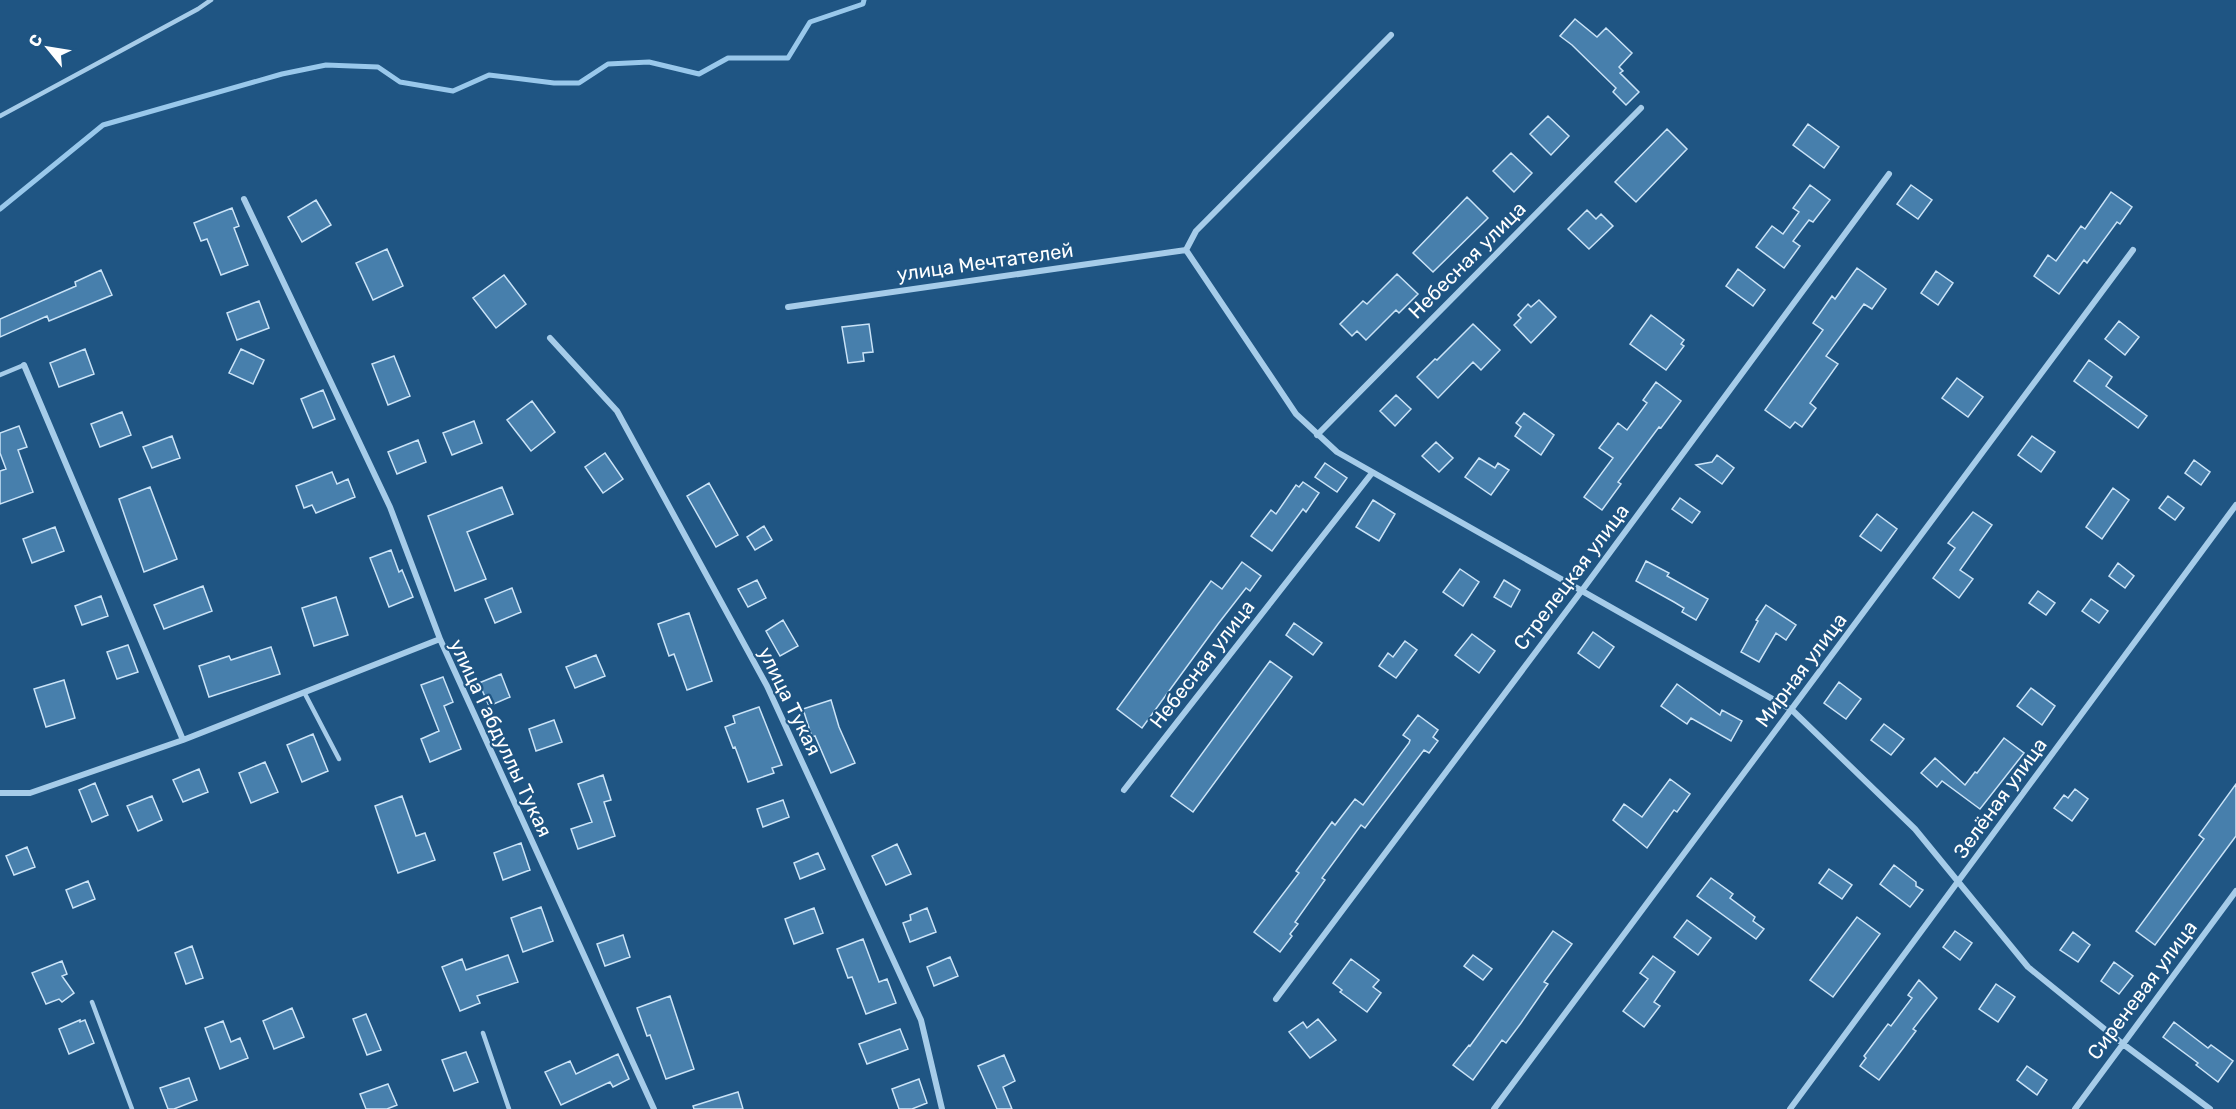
<svg xmlns="http://www.w3.org/2000/svg" width="2236" height="1109" font-family="Rubik,sans-serif">
<rect width="100%" height="100%" fill="#1f5583"/>
<g fill="none" stroke-linecap="round" stroke-linejoin="round">
<path stroke="#99c8eb" stroke-width="5" d="M0 209 103 125 282 74 326 65 378 67 400 82 453 91 489 75 554 83H579L608 64 649 62 699 74 728 58H788L810 22 863 4 864 0"/>
</g>
<path fill="#477fac" stroke="#cae3f7" stroke-width="1.5" d="M1575 19 1597 37 1606 28 1632 53 1619 67 1623 71 1620 73 1639 92 1626 105 1613 92 1616 88 1572 45 1560 36Z
M1548 116 1569 136 1551 155 1530 134Z
M1808 124 1839 147 1824 168 1793 145Z
M1667 129 1687 149 1636 202 1615 182Z
M1511 153 1532 173 1514 192 1493 171Z
M1810 185 1830 200 1813 222 1809 220 1793 241 1800 246 1784 268 1756 247 1772 226 1783 234 1799 212 1793 208Z
M1911 185 1932 200 1918 219 1897 204Z
M2111 192 2132 207 2120 224 2117 222 2087 263 2084 260 2059 294 2034 276 2048 255 2056 261 2081 226 2085 229Z
M1467 197 1488 218 1433 272 1413 253Z
M316 200 331 225 302 242 288 217Z
M232 208 239 226 234 228 248 265 221 275 207 239 201 241 194 223Z
M1587 210 1596 219 1601 214 1613 226 1589 249 1568 229Z
M387 249 403 286 373 300 356 263Z
M1857 268 1886 289 1872 309 1864 304 1826 356 1838 364 1810 403 1816 408 1802 427 1795 422 1790 428 1765 410 1823 330 1813 323 1832 296 1835 299Z
M1738 269 1765 290 1753 306 1726 286Z
M101 270 112 295 49 321 47 316 0 337V319L76 286 75 282Z
M1936 271 1953 283 1938 305 1921 293Z
M1397 274 1418 294 1399 313 1396 310 1366 340 1357 331 1352 336 1340 324 1363 301 1367 304Z
M504 275 526 304 496 328 473 298Z
M1539 300 1556 317 1531 343 1514 325 1521 318 1518 315 1528 304 1531 307Z
M259 301 269 328 237 340 227 313Z
M1651 315 1684 340 1681 344 1684 346 1666 370 1630 344Z
M2119 321 2139 337 2125 355 2105 339Z
M869 324 873 352 863 353 864 361 848 363 842 327Z
M1473 324 1500 350 1481 370 1473 362 1438 398 1417 377 1435 359 1437 360Z
M85 349 94 374 59 387 50 363Z
M241 349 264 360 253 384 229 373Z
M394 356 410 396 388 405 372 364Z
M2089 360 2112 377 2106 386 2147 416 2138 428 2074 381Z
M1957 378 1983 397 1968 417 1942 398Z
M1656 382 1681 401 1661 428 1659 427 1618 482 1621 484 1602 510 1584 497 1613 458 1599 448 1618 423 1627 430 1647 403 1643 400Z
M323 390 335 419 313 428 301 399Z
M1396 395 1411 409 1395 426 1380 411Z
M532 401 555 432 531 451 507 420Z
M122 412 131 435 100 447 91 424Z
M1524 413 1554 435 1541 455 1515 436 1521 427 1516 423Z
M474 421 482 443 452 455 443 433Z
M19 426 27 447 18 450 33 492 0 504V471L6 469 0 453V433Z
M172 436 180 458 152 468 143 447Z
M2032 436 2055 452 2041 472 2018 455Z
M418 440 426 462 397 474 388 452Z
M1436 442 1453 458 1439 472 1422 456Z
M605 453 623 479 603 493 585 467Z
M1717 455 1734 468 1722 484 1696 465 1712 462Z
M1479 458 1495 468 1498 463 1509 470 1491 495 1465 477Z
M2194 460 2210 472 2201 485 2185 473Z
M1325 463 1347 478 1337 492 1315 477Z
M332 472 337 484 348 479 355 497 316 513 312 505 304 508 296 486Z
M1303 482 1319 493 1306 512 1303 509 1272 551 1251 536 1271 510 1276 514 1296 485 1299 487Z
M709 483 738 535 716 547 687 496Z
M150 487 177 559 144 572 119 499Z
M502 487 513 514 467 532 486 579 455 591 428 516Z
M2113 488 2129 500 2102 539 2086 527Z
M2168 496 2184 508 2175 520 2159 508Z
M1680 498 1700 512 1692 523 1672 509Z
M1373 500 1395 514 1379 541 1356 527Z
M1973 512 1992 525 1960 570 1973 579 1959 598 1933 578 1955 548 1948 543Z
M1877 514 1897 529 1881 551 1860 536Z
M764 526 772 540 755 550 747 537Z
M55 527 64 551 32 563 23 539Z
M391 550 399 572 402 570 413 597 389 607 370 558Z
M1646 561 1669 573 1667 576 1708 599 1696 620 1682 612 1684 608 1674 602 1636 581Z
M1242 562 1261 576 1250 591 1246 588 1218 624 1142 728 1117 709 1211 581 1222 589Z
M2118 563 2134 576 2125 588 2109 576Z
M1460 569 1479 582 1463 606 1443 592Z
M757 580 766 598 748 607 738 589Z
M1504 580 1520 590 1511 607 1494 597Z
M203 586 212 611 164 629 154 605Z
M512 588 521 612 495 623 485 599Z
M2038 591 2055 603 2046 615 2029 603Z
M101 596 108 616 82 625 75 606Z
M336 597 348 635 314 646 302 608Z
M2091 599 2108 611 2099 623 2082 611Z
M1766 605 1796 625 1786 640 1776 633 1759 662 1741 652 1758 621 1756 620Z
M689 613 712 681 687 690 674 654 669 656 658 624Z
M783 620 798 646 780 656 766 631Z
M1294 623 1322 643 1313 655 1286 635Z
M1593 632 1614 647 1599 668 1578 653Z
M1472 634 1495 651 1479 673 1455 655Z
M1405 641 1417 650 1396 678 1379 666 1388 653 1393 657Z
M128 645 138 672 117 679 107 652Z
M271 647 280 674 209 697 199 666 229 656 231 660Z
M596 655 605 676 575 688 566 667Z
M1270 661 1292 677 1193 812 1171 796Z
M501 674 510 697 489 706 479 683Z
M443 677 453 702 444 706 461 749 430 762 421 739 439 731 421 685Z
M64 680 75 718 46 727 34 689Z
M1839 682 1861 699 1846 719 1824 703Z
M1677 684 1720 715 1722 710 1742 721 1731 741 1691 718 1687 724 1661 706Z
M2031 688 2055 706 2042 725 2017 706Z
M831 700 839 727 855 763 831 773 815 736 812 737 803 709Z
M759 707 782 765 772 768 774 773 748 782 735 747 733 748 725 727 735 723 733 716Z
M1418 715 1438 730 1433 737 1438 741 1429 753 1424 750 1365 828 1361 825 1322 878 1325 880 1295 922 1298 924 1290 934 1292 936 1280 952 1254 932 1299 873 1296 871 1332 822 1335 825 1355 799 1363 805 1409 743 1410 740 1403 735Z
M554 720 562 742 536 751 529 729Z
M1884 724 1904 739 1891 755 1871 740Z
M313 734 328 771 302 782 287 745Z
M2004 738 2024 753 1980 809 1942 781 1937 787 1921 773 1935 758 1965 785 1975 772 1977 773Z
M265 762 278 792 251 803 239 773Z
M199 769 208 792 183 802 173 780Z
M603 775 611 800 604 802 615 836 578 849 571 829 592 822 578 784Z
M1670 779 1690 794 1677 812 1674 810 1647 848 1613 820 1624 804 1642 817Z
M95 783 108 815 92 822 79 790Z
M2236 784V836L2155 945 2136 931 2204 839 2199 835Z
M2075 789 2088 799 2072 821 2054 808 2064 795 2068 798Z
M152 796 162 820 138 831 127 806Z
M402 796 416 836 425 833 435 860 398 873 375 806Z
M783 800 789 817 763 827 757 809Z
M521 843 530 870 503 880 494 853Z
M897 844 911 874 886 885 872 856Z
M27 847 35 867 14 875 6 856Z
M818 853 825 869 800 879 794 863Z
M1894 865 1916 882V886L1923 890 1910 907 1880 884Z
M1829 869 1852 885 1842 899 1819 883Z
M1711 878 1733 894 1730 898 1755 917 1753 921 1764 929 1756 939 1697 896Z
M88 881 95 899 73 908 66 890Z
M541 907 553 941 523 952 511 918Z
M814 908 823 933 794 944 785 919Z
M927 908 936 932 910 942 903 923 911 920 910 915Z
M1857 917 1880 934 1833 997 1810 980Z
M1687 920 1711 938 1698 955 1674 937Z
M1553 931 1572 944 1544 982 1548 984 1521 1023 1506 1043 1502 1040 1473 1080 1453 1065 1469 1045 1470 1046Z
M1955 931 1972 943 1960 960 1943 947Z
M2073 932 2090 945 2078 962 2060 950Z
M623 935 630 957 605 966 597 944Z
M863 939 879 982 887 979 896 1003 866 1014 852 977 848 978 837 949Z
M192 946 203 978 186 984 175 953Z
M508 955 518 982 477 996 480 1003 460 1011 442 967 462 959 466 970Z
M1473 955 1492 969 1483 980 1464 966Z
M1653 956 1675 972 1654 1002 1660 1006 1644 1027 1623 1011 1648 979 1640 973Z
M950 957 958 976 934 986 927 967Z
M1351 959 1379 980 1373 987 1381 993 1367 1012 1340 992 1342 990 1333 983Z
M62 961 67 974 62 976 74 993 62 1002 59 999 46 1004 32 973Z
M2114 962 2133 976 2119 994 2101 981Z
M1919 980 1937 998 1913 1029 1916 1031 1904 1047 1879 1080 1860 1066 1866 1058 1864 1056 1888 1024 1891 1026 1912 998 1908 995Z
M1996 984 2015 997 1998 1022 1979 1009Z
M670 996 694 1069 666 1079 650 1035 647 1036 637 1008Z
M292 1008 304 1037 274 1049 263 1021Z
M366 1014 381 1050 367 1055 353 1019Z
M1318 1019 1336 1040 1310 1058 1289 1032 1303 1022 1307 1028Z
M80 1020V1022L85 1020 94 1043 69 1054 59 1029Z
M223 1021 231 1042 240 1038 248 1058 220 1069 205 1028Z
M2174 1022 2208 1048 2211 1045 2233 1061 2218 1082 2196 1065 2198 1063 2163 1037Z
M900 1029 908 1049 867 1064 859 1044Z
M466 1052 478 1082 454 1091 442 1060Z
M618 1054 629 1079 613 1087 610 1082 561 1105 545 1072 570 1061 576 1074Z
M1004 1055 1015 1081 1003 1087 1012 1109H997L978 1066Z
M2027 1066 2047 1080 2037 1095 2017 1080Z
M189 1078 197 1100 174 1109H168L160 1088Z
M919 1079 927 1103 912 1109H899L892 1089Z
M388 1084 397 1105 387 1109H366L360 1094Z
M738 1092 743 1109H694L693 1106Z"/>
<g fill="none" stroke-linecap="round" stroke-linejoin="round">
<path stroke="#a6cce9" stroke-width="4.5" d="M0 116 198 9 211 0
M0 375 24 365
M304 692 339 759
M92 1002 132 1109
M483 1033 509 1109"/>
<path stroke="#a6cce9" stroke-width="6" d="M244 199 390 507 440 639
M1186 250 1296 414 1337 452 1792 710 1915 829 2028 967 2123 1044 2210 1109
M1186 250 1196 231 1391 35
M788 307 1186 250
M550 338 617 411 767 686 921 1020 942 1109
M24 365 183 740
M1317 435 1641 108
M1124 790 1372 473
M0 793H30L183 740 440 639 654 1109
M1276 999 1583 589 1889 174
M1494 1109 2133 250
M1790 1109 2236 505
M2075 1109 2236 891"/>
</g>
<g text-anchor="middle" stroke-width="4.5" stroke-linejoin="round" paint-order="stroke">
<g font-size="20" fill="#fff" stroke="#1f5583">
<text transform="translate(1467 260) rotate(-45)" y="7">Небесная улица</text>
<text transform="translate(985 262) rotate(-8)" y="7">улица Мечтателей</text>
<text transform="translate(1571 577) rotate(-53)" y="7">Стрелецкая улица</text>
<text transform="translate(1202 664) rotate(-52)" y="7">Небесная улица</text>
<text transform="translate(1801 670) rotate(-53)" y="7">Мирная улица</text>
<text transform="translate(790 701) rotate(64)" y="7">улица Тукая</text>
<text transform="translate(501 738) rotate(65)" y="7">улица Габдуллы Тукая</text>
<text transform="translate(2000 798) rotate(-54)" y="7">Зелёная улица</text>
<text transform="translate(2142 990) rotate(-53)" y="7">Сиреневая улица</text>
</g>
</g>
<g transform="translate(48 48) rotate(300)" stroke="#1f5583" stroke-width="4.5" paint-order="stroke">
<path d="M0-4.5L10 22L0 15L-10 22Z" fill="#ffffff"/>
<text y="-9" font-size="16" font-weight="bold" text-anchor="middle" fill="#ffffff">С</text>
</g>
</svg>
